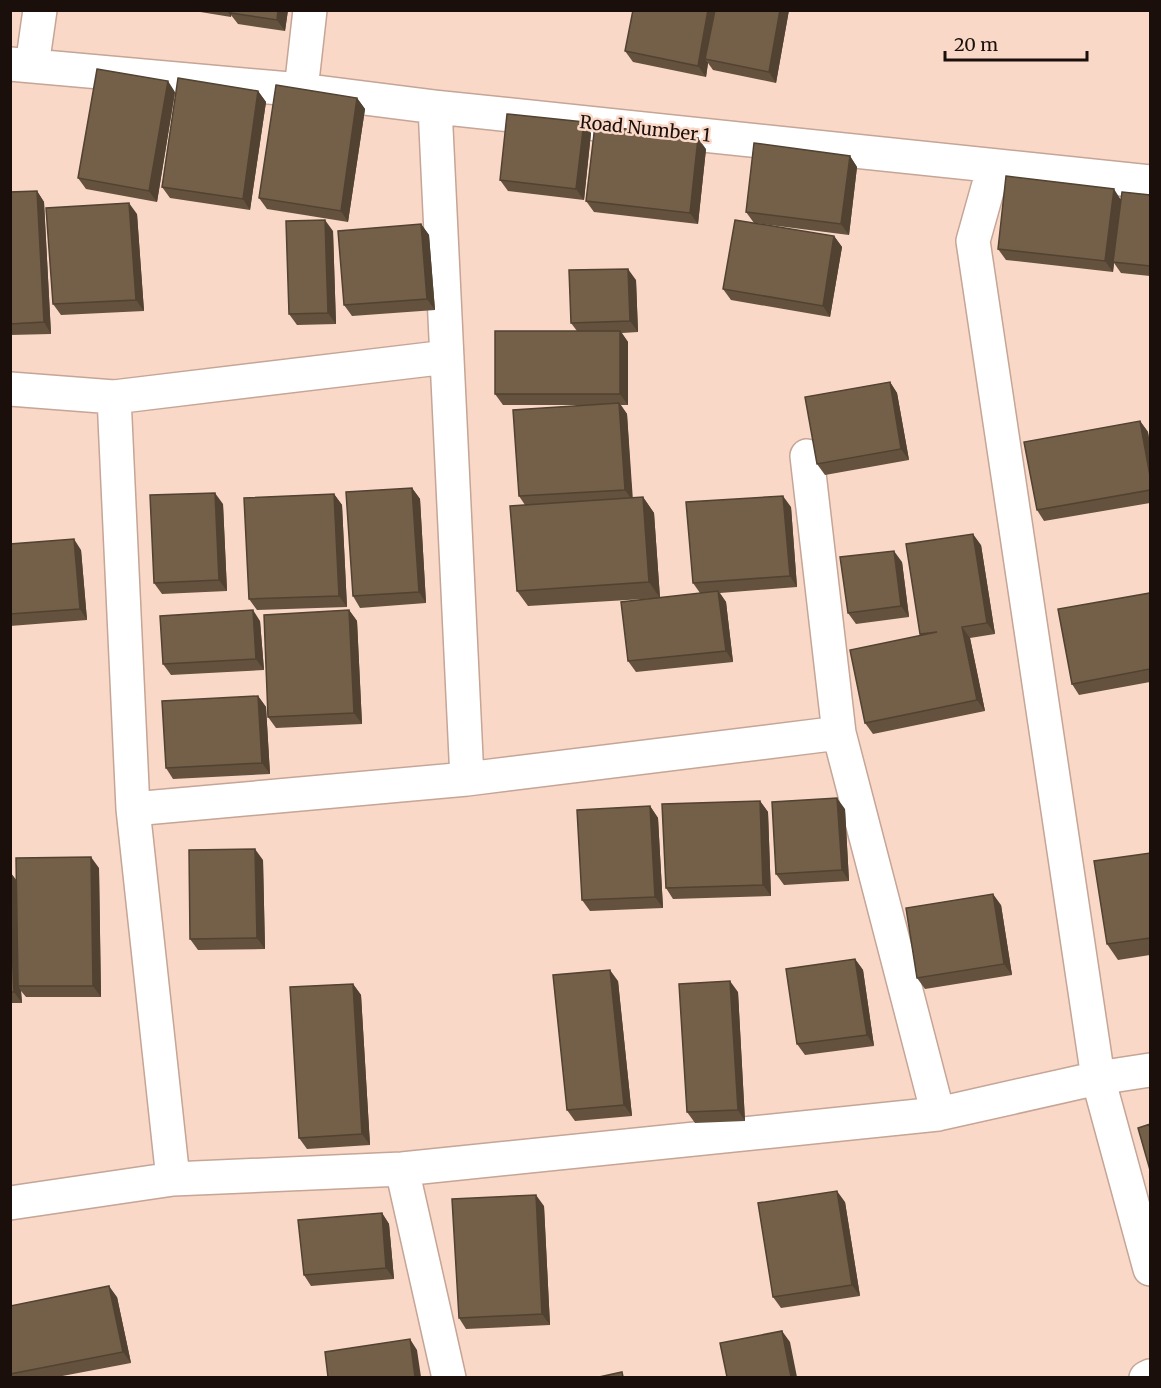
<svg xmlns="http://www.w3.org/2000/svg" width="1161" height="1388" font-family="Merriweather,serif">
<rect width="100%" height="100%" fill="#fad8c8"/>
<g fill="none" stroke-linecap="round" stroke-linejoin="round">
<g stroke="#c5a596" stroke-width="36">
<path id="minor" d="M10 64 301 90 435 107 1150 182
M32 66 40 10
M301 90 310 10
M435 107 467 779
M994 166 973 241 1098 1078 1150 1269
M10 389 114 397 447 357
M114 397 133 809 173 1179
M807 456 839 733 938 1114
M133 809 467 779 839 733
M402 1169 449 1378
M10 1203 173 1179 402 1169 938 1114 1098 1078 1150 1070
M1146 1378 1150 1376"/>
</g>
<use href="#minor" stroke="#fff" stroke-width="33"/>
</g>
<path fill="#64523e" d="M188 10H288L285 31 238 24 231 15V17Z
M789 10 776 83 713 70 708 63 706 77 633 62 625 51Z
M258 91 266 102 250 210 170 198 162 187Z
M175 92 157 202 86 189 78 178Z
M357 98 365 109 348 222 267 209 259 198Z
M591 133 584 200 508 191 500 180Z
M706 149 698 224 594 212 586 201Z
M850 156 857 167 849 235 754 223 746 212Z
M37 191 44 202 51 334 10 335V192Z
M1150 195V276L1121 273 1114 263 1113 272 1006 260 998 249 1121 199Z
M137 214 144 311 61 315 53 304Z
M421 224 429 235 435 310 352 316 344 305Z
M333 231 336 324 297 325 289 314Z
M834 236 842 247 830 317 731 300 723 289Z
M636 280 638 332 622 333 628 342V405H621L627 414 632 498 643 497 654 513 660 598 528 606 517 591 525 505 519 496 593 405H503L495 394 577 331 571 323Z
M890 382 897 393 909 460 825 475 817 464Z
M1140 421 1148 432 1150 445V503L1044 521 1037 510Z
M412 488 420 499 426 603 360 608 353 596Z
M334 494 342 505 347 607 257 610 249 599Z
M223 504 227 591 162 594 154 583Z
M791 507 797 587 720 593 726 602 733 662 636 672 628 661 700 593 693 583Z
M10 544 81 550 87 620 10 626Z
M981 545 995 634 970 638 985 711 873 734 865 723 921 635 920 634Z
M902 562 909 617 856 624 848 613Z
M1150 593V682L1079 695 1072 684Z
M349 610 357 621 362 724 276 728 268 717Z
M260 621 264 670 171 675 163 664Z
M258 696 266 707 270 774 173 779 166 768Z
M760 801 768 812 771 896 673 899 666 888Z
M650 806 658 818 663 908 590 911 582 900Z
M845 809 849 881 784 885 776 874Z
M1150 853V955L1118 960 1107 944Z
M263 860 265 949 198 950 190 939Z
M99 868 101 997H26L21 991 22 1003H10V872L16 880Z
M1001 905 1012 975 925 989 917 978Z
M855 959 863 970 874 1046 805 1055 797 1044Z
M618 981 632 1116 575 1121 567 1110Z
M353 984 361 995 370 1145 307 1149 299 1138Z
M738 992 745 1121 695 1123 687 1112Z
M845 1202 860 1296 781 1308 773 1297Z
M544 1206 550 1325 466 1329 459 1318Z
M382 1213 389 1224 394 1279 311 1286 304 1275Z
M117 1297 131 1363 57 1377H10V1306Z"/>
<path fill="#514232" d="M227 10H232L231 17Z
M278 10H288L285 31 277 20Z
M708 10H718L705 59 708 63 706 77 698 66Z
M780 10H789L776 83 769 72Z
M168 81 175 92 157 202 149 191Z
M258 91 266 102 250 210 243 199Z
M357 98 365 109 348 222 341 211Z
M584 122 591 133 584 200 576 189Z
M698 138 706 149 698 224 690 213Z
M850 156 857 167 849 235 841 224Z
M1114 189 1121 200 1113 262 1114 263 1113 272 1105 261Z
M37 191 44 202 51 334 44 322Z
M129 203 137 214 144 311 136 300Z
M325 220 333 231 336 324 328 313Z
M421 224 429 235 435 310 427 299Z
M834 236 842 247 830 317 823 306Z
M628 269 636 280 638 332 630 321Z
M620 331 628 342V405L620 394Z
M890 382 897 393 909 460 901 449Z
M619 403 627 414 633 501 625 490Z
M1140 421 1148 432 1150 445V476Z
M412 488 420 499 426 603 419 592Z
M215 493 223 504 227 591 219 580Z
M334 494 342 505 347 607 339 596Z
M783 496 791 507 797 587 790 576Z
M643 497 654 513 660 598 649 582Z
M973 534 981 545 995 634 987 623Z
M74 539 81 550 87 620 80 609Z
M894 551 902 562 909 617 901 606Z
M718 591 726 602 733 662 726 651Z
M253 610 260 621 264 670 256 659Z
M349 610 357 621 362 724 354 713Z
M962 627 970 638 985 711 977 700Z
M258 696 266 707 270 774 262 763Z
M837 798 845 809 849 881 842 870Z
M760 801 768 812 771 896 763 885Z
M650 806 658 818 663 908 655 897Z
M255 849 263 860 265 949 257 938Z
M91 857 99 868 101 997 93 986Z
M10 872 17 881 18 986 21 991 22 1003 14 992 10 900Z
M993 894 1001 905 1012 975 1004 964Z
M855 959 863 970 874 1046 867 1035Z
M610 970 618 981 632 1116 624 1105Z
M730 981 738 992 745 1121 738 1110Z
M353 984 361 995 370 1145 362 1134Z
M837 1191 845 1202 860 1296 852 1285Z
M536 1195 544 1206 550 1325 542 1314Z
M382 1213 389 1224 394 1279 386 1268Z
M109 1286 117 1297 131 1363 123 1352Z
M782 1331 790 1342 797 1377H791Z
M410 1339 417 1350 421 1377H415Z"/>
<path fill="#745f48" stroke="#514232" stroke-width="1.5" d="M231 10H278L277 20 231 13Z
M633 10H708L698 66 625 51Z
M715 10H780L769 72 705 59Z
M97 69 168 81 149 191 78 178Z
M178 78 258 91 243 199 162 187Z
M276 85 357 98 341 211 259 198Z
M507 114 584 122 576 189 500 180Z
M595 125 698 138 690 213 586 201Z
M754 143 850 156 841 224 746 212Z
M1006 176 1114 189 1105 261 998 249Z
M37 191 44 322 10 324V192Z
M1122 192 1150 195V266L1113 262Z
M129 203 136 300 53 304 46 208Z
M325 220 328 313 289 314 286 221Z
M735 220 834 236 823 306 723 289Z
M421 224 427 299 344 305 338 231Z
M628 269 630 321 571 323 569 270Z
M495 331H620V394H495Z
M890 382 901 449 817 464 805 397Z
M619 403 625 490 519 496 513 410Z
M1140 421 1150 476V490L1037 510 1024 442Z
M412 488 419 592 353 596 346 492Z
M215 493 219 580 154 583 150 495Z
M334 494 339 596 249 599 244 498Z
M783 496 790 576 693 583 686 502Z
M643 497 649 582 517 591 510 506Z
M973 534 987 623 962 627 977 700 865 723 850 650 937 632 920 634 906 544Z
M74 539 80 609 10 614V544Z
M894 551 901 606 848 613 840 557Z
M718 591 726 651 628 661 621 602Z
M1150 593V669L1072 684 1058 609Z
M253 610 256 659 163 664 160 616Z
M349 610 354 713 268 717 264 615Z
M258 696 262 763 166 768 162 701Z
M837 798 842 870 776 874 772 802Z
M760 801 763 885 666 888 662 804Z
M650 806 655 897 582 900 577 810Z
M255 849 257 938 190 939 189 850Z
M1150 853V938L1107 944 1094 861Z
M91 857 93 986H18L16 858Z
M993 894 1004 964 917 978 906 908Z
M10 900 14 992H10Z
M855 959 867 1035 797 1044 786 969Z
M610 970 624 1105 567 1110 553 975Z
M730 981 738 1110 687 1112 679 984Z
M353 984 362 1134 299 1138 290 987Z
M1150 1124V1170L1138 1128Z
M837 1191 852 1285 773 1297 758 1203Z
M536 1195 542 1314 459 1318 452 1199Z
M382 1213 386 1268 304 1275 298 1220Z
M109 1286 123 1352 10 1374V1306Z
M782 1331 791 1377H727L720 1343Z
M410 1339 415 1377H328L325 1352Z
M622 1372 623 1377H599Z"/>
<g text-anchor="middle" stroke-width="5" stroke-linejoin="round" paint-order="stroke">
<g font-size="18" fill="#1a0f0a" stroke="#fad8c8">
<text transform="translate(645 129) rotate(6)" y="6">Road Number 1</text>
</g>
</g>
<rect width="1161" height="1388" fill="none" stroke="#1a0f0a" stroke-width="24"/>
<path d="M945 51v9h142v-9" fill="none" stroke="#1a0f0a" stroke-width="3"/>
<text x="954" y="51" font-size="18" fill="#1a0f0a" stroke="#fad8c8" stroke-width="4.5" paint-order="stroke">20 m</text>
</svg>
